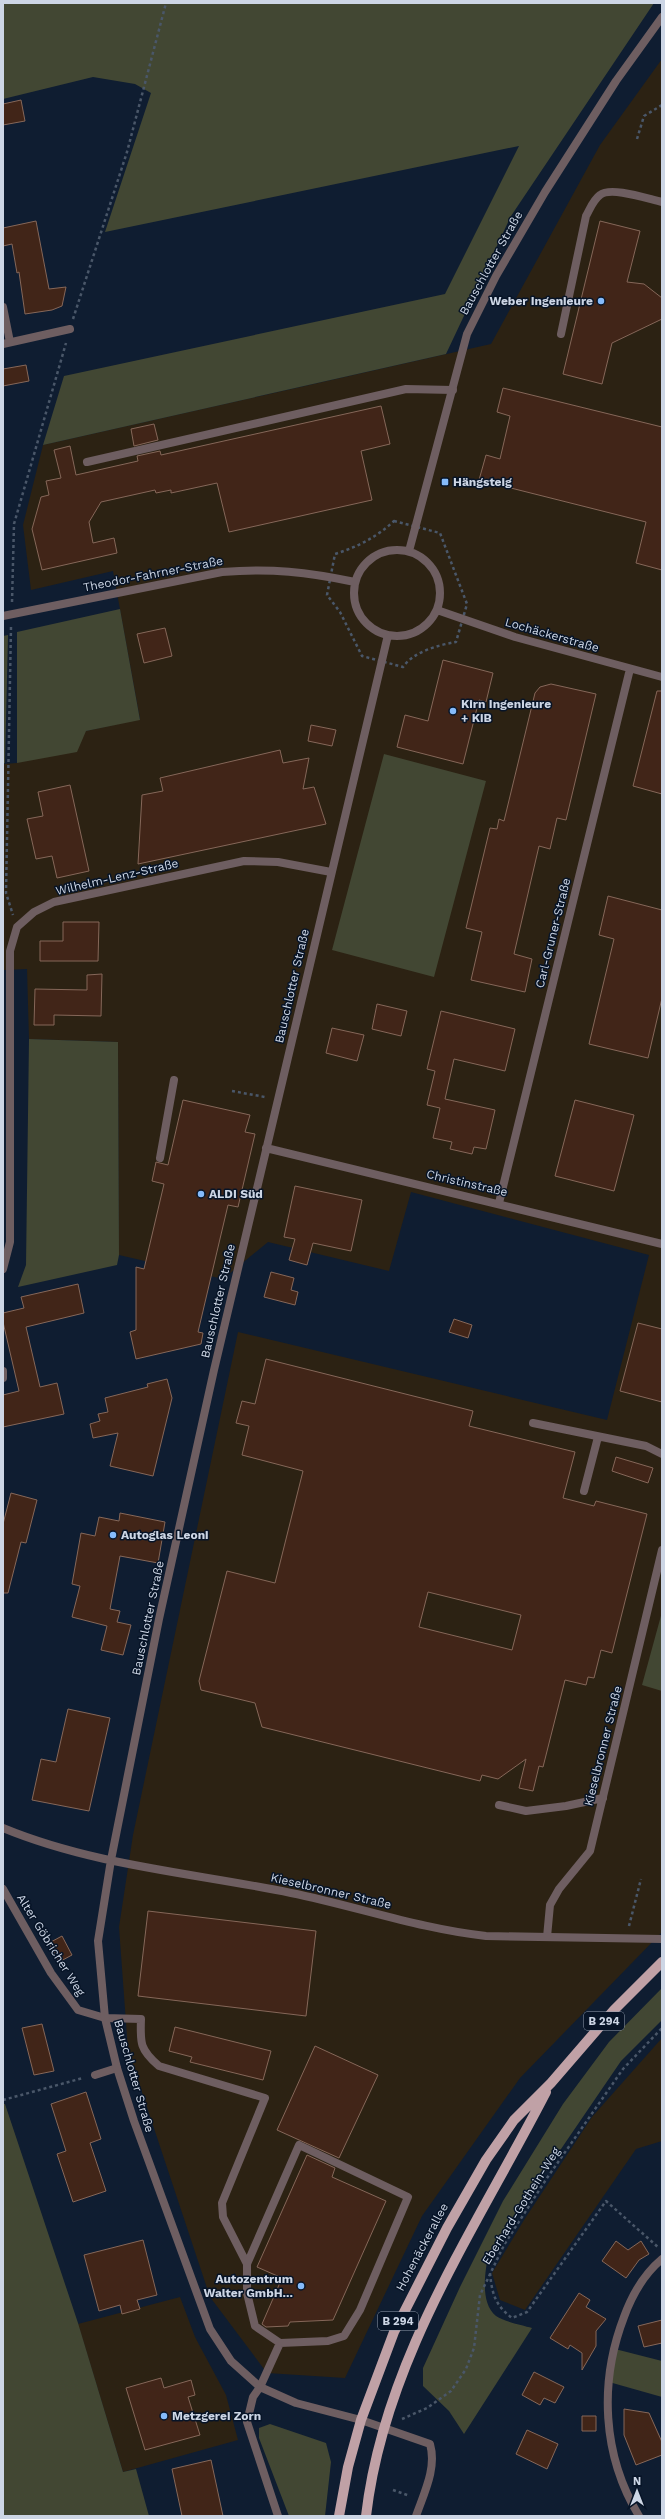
<svg xmlns="http://www.w3.org/2000/svg" width="665" height="2519" font-family="'Work Sans',sans-serif">
<rect width="100%" height="100%" fill="#0f1d31"/>
<path fill="#2c2213" d="M662 59V1932L520 2078 422 2216 345 2378 267 2373 210 2297 128 2050 119 1927 133 1835 238 1332 607 1420 649 1255 411 1192 389 1271 268 1242 223 1279 119 1255 118 1042 29 1039 27 969 3 970V764L17 763 86 731 140 719 113 571 31 590 23 525 43 445 491 344 600 145Z
M662 2038V2141L636 2149 525 2310 500 2300 492 2273 524 2220 592 2117Z
M180 2297 195 2337 226 2395 238 2440 123 2472 78 2324Z"/>
<path fill="#424733" d="M3 3H654L511 216 446 354 43 445 64 376 445 294 519 146 105 232 151 93 135 84 93 77 3 99Z
M120 609 140 720 86 731 77 752 17 763V632Z
M8 635 5 763 3 764V636Z
M384 754 486 781 434 977 332 950Z
M29 1039 118 1042 119 1255 117 1265 18 1287 26 1265Z
M662 1612V1691L642 1685Z
M662 1988V2020L621 2061 488 2256C485 2273 480 2303 496 2316 505 2322 522 2325 532 2328L464 2434 449 2411 423 2386V2368L460 2287 503 2201 563 2104 609 2042Z
M3 2104H5L78 2323 123 2472 136 2469 149 2516H3Z
M615 2349 662 2361V2397L609 2382Z
M270 2424 326 2443 331 2462 325 2516H289L259 2438V2428Z"/>
<path fill="#412518" stroke="#856759" fill-rule="evenodd" d="M21 100 25 121 3 125V104Z
M36 221 49 289 66 287 62 306 52 310 25 314 19 272 17 273 12 244 3 246V228Z
M600 221 640 231 627 282 644 284 662 298V319L612 343 602 384 563 374Z
M26 365 29 381 3 386V369Z
M503 388 662 427V570L636 563 646 522 479 480 486 455 500 459 510 416 497 412Z
M381 406 390 444 361 451 372 500 229 532 217 483 171 493V490L156 493 155 490 101 502 89 522 93 543 114 538 117 553 42 570 32 529 41 497 49 495 46 481 61 478 54 450 70 446 76 475 138 461 137 456 160 451 161 455Z
M154 424 158 440 134 446 131 429Z
M165 628 172 656 144 663 137 634Z
M443 660 493 673 486 702 479 700 463 764 397 747 405 715 428 721Z
M551 684 596 694 566 820 557 818 550 849 539 846 514 954 532 959 525 992 471 980 482 932 466 928 490 828 497 829 499 819 504 821 535 693 540 687Z
M657 691H662V794L633 786Z
M311 725 336 730 332 746 308 741Z
M280 750 283 763 309 758 303 789 314 787 326 824 138 864 142 795 163 791 160 778Z
M70 785 89 871 57 878 52 856 36 859 27 819 43 816 38 792Z
M608 896 662 910V998L648 1058 589 1044 614 939 599 935Z
M63 922H99L98 961H40V941H63Z
M102 974 101 1016 54 1015V1025H34L35 989 87 990V975Z
M377 1004 407 1011 401 1036 372 1029Z
M441 1011 515 1029 505 1071 454 1059 445 1099 495 1110 486 1149 474 1147 472 1154 450 1149 452 1142 433 1138 440 1108 427 1105 435 1071 427 1069Z
M332 1028 364 1035 357 1061 326 1053Z
M183 1100 250 1115 245 1132 255 1134 238 1207 228 1205 198 1332 203 1333 201 1344 136 1359 130 1332 136 1330V1267L144 1269 164 1184 152 1181 156 1162 168 1165Z
M575 1100 634 1115 614 1191 555 1176Z
M295 1186 362 1200 351 1251 313 1243 307 1265 289 1260 295 1239 284 1237Z
M271 1272 294 1278 291 1290 298 1292 295 1305 264 1297Z
M78 1284 84 1313 26 1327 40 1387 57 1383 64 1414 3 1427V1395L19 1391 3 1322V1313L24 1308 21 1297Z
M454 1319 472 1325 468 1338 449 1332Z
M638 1323 662 1329V1402L620 1391Z
M266 1359 473 1411 469 1426 575 1452 563 1498 594 1506 596 1501 647 1514 612 1653 601 1650 594 1678 588 1677 586 1685 565 1680 543 1767 539 1766 533 1791 519 1788 526 1759 498 1779 482 1775 480 1781 262 1727 255 1703 201 1690 199 1681 227 1571 275 1583 303 1471 242 1455 249 1426 236 1423 242 1401 255 1404ZM428 1592 521 1615 512 1650 419 1627Z
M167 1379 172 1398 153 1476 110 1466 118 1433 93 1438 90 1424 100 1421 98 1414 108 1412 105 1398 148 1387 147 1384Z
M616 1457 653 1468 648 1483 612 1471Z
M11 1493 37 1500 26 1543 21 1542 8 1593H3V1524Z
M120 1513 165 1522 158 1563 120 1556 110 1609 120 1611 117 1622 131 1625 123 1655 101 1650 107 1626 72 1617 80 1586 72 1584 81 1533 95 1536 99 1517 119 1521Z
M68 1709 110 1718 89 1811 32 1800 41 1759 56 1762Z
M148 1911 316 1931 306 2016 138 1996Z
M62 1936 72 1955 59 1962 49 1943Z
M42 2024 54 2071 34 2075 22 2028Z
M175 2027 271 2051 263 2080 190 2062 192 2057 169 2051Z
M315 2046 378 2075 339 2158 277 2130Z
M86 2092 101 2139 90 2143 106 2191 73 2202 57 2154 66 2151 51 2104Z
M307 2155 335 2168 332 2177 386 2201 333 2320 290 2322 288 2326 266 2327 262 2324 282 2278 257 2267Z
M143 2240 157 2295 137 2300 140 2309 122 2314 120 2305 99 2311 84 2255Z
M616 2241 628 2250 641 2241 649 2254 639 2260 626 2278 602 2261Z
M579 2293 590 2300 586 2307 606 2319 596 2331V2346L582 2370V2353L570 2345 568 2349 550 2338Z
M662 2320V2343L644 2347 638 2326Z
M534 2372 564 2387 555 2403 544 2398 540 2405 522 2395Z
M161 2378 164 2388 191 2380 195 2395 188 2397 200 2435 145 2450 126 2388Z
M624 2409 649 2413 662 2442V2455L636 2465 624 2435Z
M582 2416H596V2431H582Z
M527 2430 558 2444 547 2469 516 2454Z
M211 2460 223 2516H182L172 2469Z"/>
<g fill="none" stroke-linecap="round" stroke-linejoin="round">
<path stroke="#4a5769" stroke-width="2.5" stroke-dasharray="3 3" stroke-linecap="butt" d="M637 139 644 116 662 105
M73 319 127 152 166 3
M394 521 440 533 467 604 456 642C438 645 413 652 403 667L362 656 340 612 327 595 335 554C357 547 377 537 394 521Z
M12 602 14 524 66 343
M11 627 6 893 13 915
M232 1091 265 1097
M629 1926 641 1879
M3 2100 83 2078
M490 2273C492 2294 495 2305 512 2318L527 2312 606 2201 659 2248
M402 2419 427 2408 451 2391 466 2369 474 2348 480 2295 504 2245 547 2178 623 2069 662 2028
M393 2490 410 2496"/>
<path stroke="#6e5e61" stroke-width="8" d="M3 307 10 342
M561 334 586 216C590 209 593 200 600 195 611 186 648 199 662 202
M87 462 406 389 453 390
M160 1158 174 1080
M3 1371V1378
M533 1423 646 1446 662 1454
M584 1491 598 1437
M499 1805 526 1811 566 1806 603 1798
M3 1889 51 1973 78 2010 105 2018 141 2019C140 2043 140 2050 159 2066L265 2098 222 2203 223 2217 247 2264
M547 1937 550 1905 559 1889 590 1851 662 1550
M95 2075 117 2068
M260 2387 280 2343 255 2326 247 2293V2264L299 2145 408 2197 360 2310 344 2336 328 2341 280 2343"/>
<path stroke="#6e5e61" stroke-width="8" d="M3 344 70 329
M354 593a43 43 0 1 1 86 0a43 43 0 1 1-86 0Z
M409 551 467 334 496 276 545 192 616 81 662 17
M437 610 515 637 662 677
M3 616 222 572C271 568 307 572 355 582
M266 1148 662 1244
M499 1203 630 669
M3 1269 10 1242V951L17 927 34 912 54 902 244 861 278 862 331 872
M3 1828C95 1866 195 1873 291 1893 356 1906 420 1929 486 1936L662 1939
M260 2387 253 2397 247 2422 278 2516
M361 2420 296 2403 260 2387 231 2361 210 2329 134 2121 117 2068 105 2018 98 1941 111 1860 159 1619 214 1370 388 635
M639 2516C602 2455 599 2382 624 2317 632 2295 644 2274 662 2259"/>
<path stroke="#6e5e61" stroke-width="8" d="M361 2420 430 2444C437 2468 424 2493 416 2516"/>
<path stroke="#c0a1a6" stroke-width="10" d="M339 2516 348 2467 361 2420 394 2332 447 2228 486 2160 514 2120 551 2083 614 2010 662 1962
M366 2516C384 2360 476 2228 546 2092"/>
</g>
<g fill="#85bbfb" stroke="#071427" stroke-width="1.5">
<circle cx="601" cy="301" r="4"/>
<rect x="441" y="478" width="8" height="8" rx="2"/>
<circle cx="453" cy="711" r="4"/>
<circle cx="201" cy="1194" r="4"/>
<circle cx="113" cy="1535" r="4"/>
<circle cx="301" cy="2286" r="4"/>
<circle cx="164" cy="2416" r="4"/>
</g>
<g text-anchor="middle" stroke-width="3" stroke-linejoin="round" paint-order="stroke">
<g fill="#071427" stroke="#929cac" stroke-width="1">
<rect x="584" y="2012" width="40" height="18" rx="3"/>
<rect x="378" y="2312" width="40" height="18" rx="3"/>
</g>
<g font-size="11" font-weight="bold" fill="#cdd6e5">
<text x="604" y="2025">B 294</text>
<text x="398" y="2325">B 294</text>
</g>
<g font-size="12" fill="#cdd6e5" stroke="#071427">
<text transform="translate(491 263) rotate(-61)" y="4">Bauschlotter Straße</text>
<text transform="translate(153 574) rotate(-11)" y="4">Theodor-Fahrner-Straße</text>
<text transform="translate(552 635) rotate(16)" y="4">Lochäckerstraße</text>
<text transform="translate(117 877) rotate(-13)" y="4">Wilhelm-Lenz-Straße</text>
<text transform="translate(553 933) rotate(-76)" y="4">Carl-Gruner-Straße</text>
<text transform="translate(292 986) rotate(-77)" y="4">Bauschlotter Straße</text>
<text transform="translate(467 1183) rotate(13)" y="4">Christinstraße</text>
<text transform="translate(218 1301) rotate(-77)" y="4">Bauschlotter Straße</text>
<text transform="translate(148 1618) rotate(-78)" y="4">Bauschlotter Straße</text>
<text transform="translate(603 1746) rotate(-76)" y="4">Kieselbronner Straße</text>
<text transform="translate(331 1891) rotate(13)" y="4">Kieselbronner Straße</text>
<text transform="translate(51 1945) rotate(58)" y="4">Alter Göbricher Weg</text>
<text transform="translate(134 2076) rotate(74)" y="4">Bauschlotter Straße</text>
<text transform="translate(521 2206) rotate(-58)" y="4">Eberhard-Gothein-Weg</text>
<text transform="translate(422 2247) rotate(-62)" y="4">Hohenäckerallee</text>
</g>
<g font-size="12" font-weight="bold" fill="#cdd6e5" stroke="#071427" text-anchor="start">
<text x="593" y="305" text-anchor="end">Weber Ingenieure</text>
<text x="453" y="486">Hängsteig</text>
<text x="461" y="708">Kirn Ingenieure<tspan x="461" dy="14">+ KiB</tspan></text>
<text x="209" y="1198">ALDI Süd</text>
<text x="121" y="1539">Autoglas Leoni</text>
<text x="293" y="2283" text-anchor="end">Autozentrum<tspan x="293" dy="14">Walter GmbH...</tspan></text>
<text x="172" y="2420">Metzgerei Zorn</text>
</g>
</g>
<rect width="665" height="2519" fill="none" stroke="#cdd6e5" stroke-width="8"/>
<g transform="translate(637 2491)" stroke="#071427" stroke-width="3" paint-order="stroke">
<path d="M0-3L7 15L0 10L-7 15Z" fill="#cdd6e5"/>
<text y="-6" font-size="11" font-weight="bold" text-anchor="middle" fill="#cdd6e5">N</text>
</g>
</svg>
